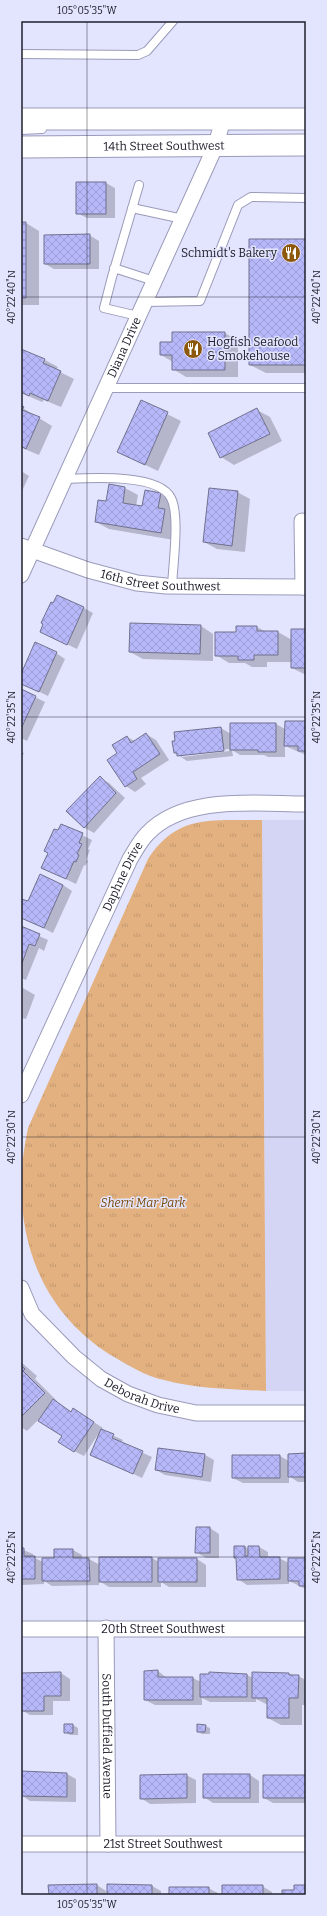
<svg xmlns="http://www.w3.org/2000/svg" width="327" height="1916" font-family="Bitter,serif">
<defs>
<pattern id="park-tufts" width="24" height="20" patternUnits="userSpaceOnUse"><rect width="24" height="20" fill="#e2b17f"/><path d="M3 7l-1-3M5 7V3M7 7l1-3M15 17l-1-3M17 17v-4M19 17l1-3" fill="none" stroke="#c2986e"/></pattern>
<pattern id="building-cross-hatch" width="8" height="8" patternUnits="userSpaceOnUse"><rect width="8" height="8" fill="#b7b8f9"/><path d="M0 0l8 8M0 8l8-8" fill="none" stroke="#9d9ed6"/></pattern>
</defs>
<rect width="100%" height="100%" fill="#e3e4fe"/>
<path fill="#d4d5f5" d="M262 820H306V1391H266Z"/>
<path fill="url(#park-tufts)" d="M262 820 266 1391C232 1389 197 1389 164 1380 145 1376 126 1364 109 1354 30 1303 9 1215 28 1128L148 859C178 813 213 821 262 820Z"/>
<path fill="#0003" fill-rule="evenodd" d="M106 183 115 188V218H87L77 213Z
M21 223H26L39 231V305H21Z
M89 235 99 241V269H54L45 264Z
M306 240V373H266L250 365Z
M173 333H225L238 341V377H186L173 369V362L161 355 173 343Z
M21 350 45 360 58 367 56 370 74 379 61 407 44 400 42 402 21 393Z
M141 401 181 421 158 471 118 452Z
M21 407 52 426 39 455 22 448 21 450Z
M257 410 270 417 282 441 234 465 221 457Z
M21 471 29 476 21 493Z
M109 485 125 488 138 495 136 506 143 507 160 494 173 501 174 540 109 529 96 522 107 502Z
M237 492 250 499 245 552 217 549 204 542Z
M84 608 93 613 77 649 41 632 45 624Z
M201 626 213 634V661L143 659 130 652Z
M257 627 266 632H278L292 640 306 630V675L292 668V662H267V667H252L245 663H229L216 655 237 633Z
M56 653 65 659 48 696 21 683V676Z
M21 690 45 702 27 741 21 738Z
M306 722V755L285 746V757H268L264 755H240L232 750 233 756 187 761 174 752 176 733 221 728 231 734 276 724 285 729ZM229 749V751L182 757V755Z
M146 734 156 740 169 760 141 778 146 784 135 792 126 786 127 737 135 741Z
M21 752 24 753 21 759Z
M100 778 109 783 125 798 94 833 85 828 68 811Z
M62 825 92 840 88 849 90 850 86 860 88 861 85 866 84 865 76 884 43 868Z
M63 885 72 891 53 933 21 917V900L28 902Z
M21 928 48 940 44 951 39 948 26 980 21 978Z
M21 987 35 995 26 1019 21 1018Z
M21 1362 37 1376 35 1379 57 1401 56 1402 72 1412 83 1415 103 1428 101 1430 123 1440 121 1443 152 1457 142 1478 91 1454 99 1433 84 1456 74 1451 63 1436 38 1420 27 1431 21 1427Z
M159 1449 205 1455 214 1460 211 1482 165 1475 156 1470Z
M306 1454V1482H298L289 1476V1483H243L233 1478 280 1456 289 1461Z
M197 1528H210L219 1534V1558H206L196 1552Z
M245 1547 249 1549 259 1547 268 1552V1558H279L289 1563 306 1559V1589L289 1581V1584L247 1585 238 1579Z
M21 1549 33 1554V1557L43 1562 55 1559V1550H73L82 1555V1559H89L100 1565 152 1558 159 1562V1559H197L206 1565V1587H169L161 1582V1587H109L99 1581V1585L52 1586 44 1581V1584L21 1585Z
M158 1671 167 1678H193L201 1682V1675L225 1673 229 1675H247L253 1678V1673L289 1674 298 1676 306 1680V1705H302V1725H281L268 1718V1705L256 1699V1702H210L202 1698V1705H155L145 1700Z
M61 1673 70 1679V1701H53V1715H30L21 1710V1712V1678Z
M73 1725 78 1728V1735H70L65 1732Z
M205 1726 210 1728V1734H202L198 1732Z
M22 1772 67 1774 76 1779V1802L30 1801 21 1795Z
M186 1775 196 1780V1803L150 1804 141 1798Z
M250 1775 259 1781V1803H213L204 1797Z
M306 1776V1803H273L264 1798Z
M97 1885 106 1891V1895H50Z
M108 1885 152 1886 161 1891V1895H108Z
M262 1886 272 1892V1895H223Z
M208 1888 218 1893V1895H170Z"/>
<path fill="url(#building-cross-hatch)" stroke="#71718e" d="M76 182H106V214H76Z
M21 222H26V298H21Z
M90 234V264H44V235Z
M249 239H306V365H249Z
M172 332H225V370H172V355H160V342H172Z
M21 349 45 359 43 363 61 371 48 401 30 393 29 396 21 392Z
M141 400 168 412 145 465 117 452Z
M21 405 24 407 22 410 40 417 26 449 21 446Z
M257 408 270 434 220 458 208 433Z
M109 484 125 487 123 503 142 506 145 490 161 493 158 508 165 509 161 533 95 522 98 500 106 501Z
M209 488 238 491 232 546 203 542Z
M57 595 84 607 67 645 40 632 43 624 41 623 51 602 53 603Z
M130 623 201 625 200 654 129 652Z
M236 626H257V631H278V655H254V660H238V656H215V632H236Z
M291 629H306V668H291Z
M35 642 57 652 39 692 21 684V674Z
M21 689 36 696 21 729Z
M285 721H306V751H298V746H284Z
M230 723H276V752H258V750H230Z
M221 727 224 751 177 756V753H174L172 741H175L174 732Z
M146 733 160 754 133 772 137 779 125 787 107 760 117 753 112 745 127 736 131 743Z
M100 776 116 793 84 828 66 811Z
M61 824 83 833 79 843 82 844 77 854 79 855 76 862 74 861 66 879 41 868 48 853 44 851 54 829 58 830Z
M40 874 63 885 44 928 21 918V899L28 901Z
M21 926 40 934 35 946 29 944 21 966Z
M21 1365 25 1369 23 1371 45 1393 21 1417Z
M53 1399 71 1412 73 1408 94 1422 74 1452 58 1442 62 1436 38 1421Z
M101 1429 114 1434 112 1438 143 1451 133 1474 90 1455Z
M158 1448 205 1454 202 1477 155 1470Z
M306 1453V1477H288V1454Z
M232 1455H280V1478H232Z
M196 1527H210V1553H195Z
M234 1546H245V1556H248V1546H259L260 1557H280V1579L237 1580 236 1558H234Z
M21 1548H24V1556H35V1579H21Z
M54 1549H73V1558H89L90 1581H42V1558H54Z
M99 1557H152V1582H99Z
M158 1558H197V1582H158Z
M288 1558H306V1586H299V1581H288Z
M158 1670V1677H193V1700H144V1671Z
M61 1672V1696H44V1711H21V1673Z
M209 1672 247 1674V1697H200V1674H209Z
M252 1672 289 1673V1675H299L298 1698H289V1718H267V1698H252Z
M64 1724H73V1733H64Z
M197 1724 206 1725 205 1732H197Z
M21 1771 67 1773V1797L21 1796Z
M187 1774V1798L140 1799V1775Z
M203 1774H250V1798H203Z
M263 1775H306V1798H263Z
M97 1884V1895H49L48 1885Z
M107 1884 152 1885V1895H107Z
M222 1885H263V1895H222Z
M294 1885H306V1895H282V1890H294Z
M169 1887H209V1895H169Z"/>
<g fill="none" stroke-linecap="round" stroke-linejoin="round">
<g stroke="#9a9bb9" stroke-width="10">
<path id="service" d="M21 54 138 55 147 51 173 21
M21 130 42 129
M132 208 183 219
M114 268 154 281
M145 302 200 301 238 205 251 197 306 198
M138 316 104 308 112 277 139 185
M106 388H306
M64 479C89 478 159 473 171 498 180 515 173 565 172 586"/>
</g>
<g stroke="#9a9bb9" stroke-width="17">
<g id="minor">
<path d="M302 521 303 587"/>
<path id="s1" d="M21 546 88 570 137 583 166 586 306 587"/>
<path id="s2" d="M21 575 216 145 223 119"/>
<path id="s3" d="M21 1095 130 859C135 851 140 841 147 834 184 794 257 804 306 804"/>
<path id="s4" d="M21 1288 32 1314 74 1357 101 1379 128 1394 158 1405 196 1413H306"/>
<path id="s5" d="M106 1628 108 1844"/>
<path id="s6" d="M21 1629H306"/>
<path id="s7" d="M21 1844H306"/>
</g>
</g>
<g stroke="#9a9bb9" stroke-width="23">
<g id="secondary">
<path d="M21 119H306"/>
<path id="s8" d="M21 147 306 145"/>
</g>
</g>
<use href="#service" stroke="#fff" stroke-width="8"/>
<use href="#minor" stroke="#fff" stroke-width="15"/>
<use href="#secondary" stroke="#fff" stroke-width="21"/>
</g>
<path fill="none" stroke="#20202c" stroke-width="1" stroke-opacity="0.45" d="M87 21V1895M21 297H306M21 717H306M21 1137H306M21 1557H306"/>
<defs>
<g id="restaurant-disc" transform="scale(1)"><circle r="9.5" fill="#8e580c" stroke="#e3e4fe"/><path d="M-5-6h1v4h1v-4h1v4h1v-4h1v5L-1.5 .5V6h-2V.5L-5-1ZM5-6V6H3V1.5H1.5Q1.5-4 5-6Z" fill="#fff"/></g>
</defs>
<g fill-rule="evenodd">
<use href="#restaurant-disc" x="291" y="253"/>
<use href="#restaurant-disc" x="193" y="349"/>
</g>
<g text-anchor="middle" stroke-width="3" stroke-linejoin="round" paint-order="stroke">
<g font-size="12" fill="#20202c" stroke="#e3e4fe">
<text dy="4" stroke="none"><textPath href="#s8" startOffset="143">14th Street Southwest</textPath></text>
<text dy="4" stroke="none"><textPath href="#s2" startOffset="250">Diana Drive</textPath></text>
<text dy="4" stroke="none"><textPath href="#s1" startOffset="145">16th Street Southwest</textPath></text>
<text dy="4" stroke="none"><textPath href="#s3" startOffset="241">Daphne Drive</textPath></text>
<text dy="4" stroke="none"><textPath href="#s4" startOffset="168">Deborah Drive</textPath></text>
<text dy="4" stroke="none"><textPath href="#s6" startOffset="142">20th Street Southwest</textPath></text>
<text dy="4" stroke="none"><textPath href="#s5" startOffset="108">South Duffield Avenue</textPath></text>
<text dy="4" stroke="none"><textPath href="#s7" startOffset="142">21st Street Southwest</textPath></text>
</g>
<g font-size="12" fill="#20202c" stroke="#e3e4fe" text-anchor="end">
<text x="277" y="257">Schmidt's Bakery</text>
<text x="207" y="346" text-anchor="start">Hogfish Seafood<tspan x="207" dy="14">&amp; Smokehouse</tspan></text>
</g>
<g font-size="12" font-style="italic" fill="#794906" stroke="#e3e4fe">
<text x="143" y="1207">Sherri Mar Park</text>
</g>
</g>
<rect width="327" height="1916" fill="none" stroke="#e3e4fe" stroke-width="44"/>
<rect x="22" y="22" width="283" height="1872" fill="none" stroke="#20202c" stroke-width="1.5"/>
<g font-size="10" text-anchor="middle" fill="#20202c">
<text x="87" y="14">105°05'35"W</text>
<text transform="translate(11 297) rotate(-90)" y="4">40°22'40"N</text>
<text transform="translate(316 297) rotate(-90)" y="4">40°22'40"N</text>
<text transform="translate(11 717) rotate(-90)" y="4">40°22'35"N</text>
<text transform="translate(316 717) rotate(-90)" y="4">40°22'35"N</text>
<text transform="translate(11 1137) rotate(-90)" y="4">40°22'30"N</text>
<text transform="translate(316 1137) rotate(-90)" y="4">40°22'30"N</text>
<text transform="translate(11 1557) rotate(-90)" y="4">40°22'25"N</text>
<text transform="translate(316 1557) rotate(-90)" y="4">40°22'25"N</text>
<text x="87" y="1908">105°05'35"W</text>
</g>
</svg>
